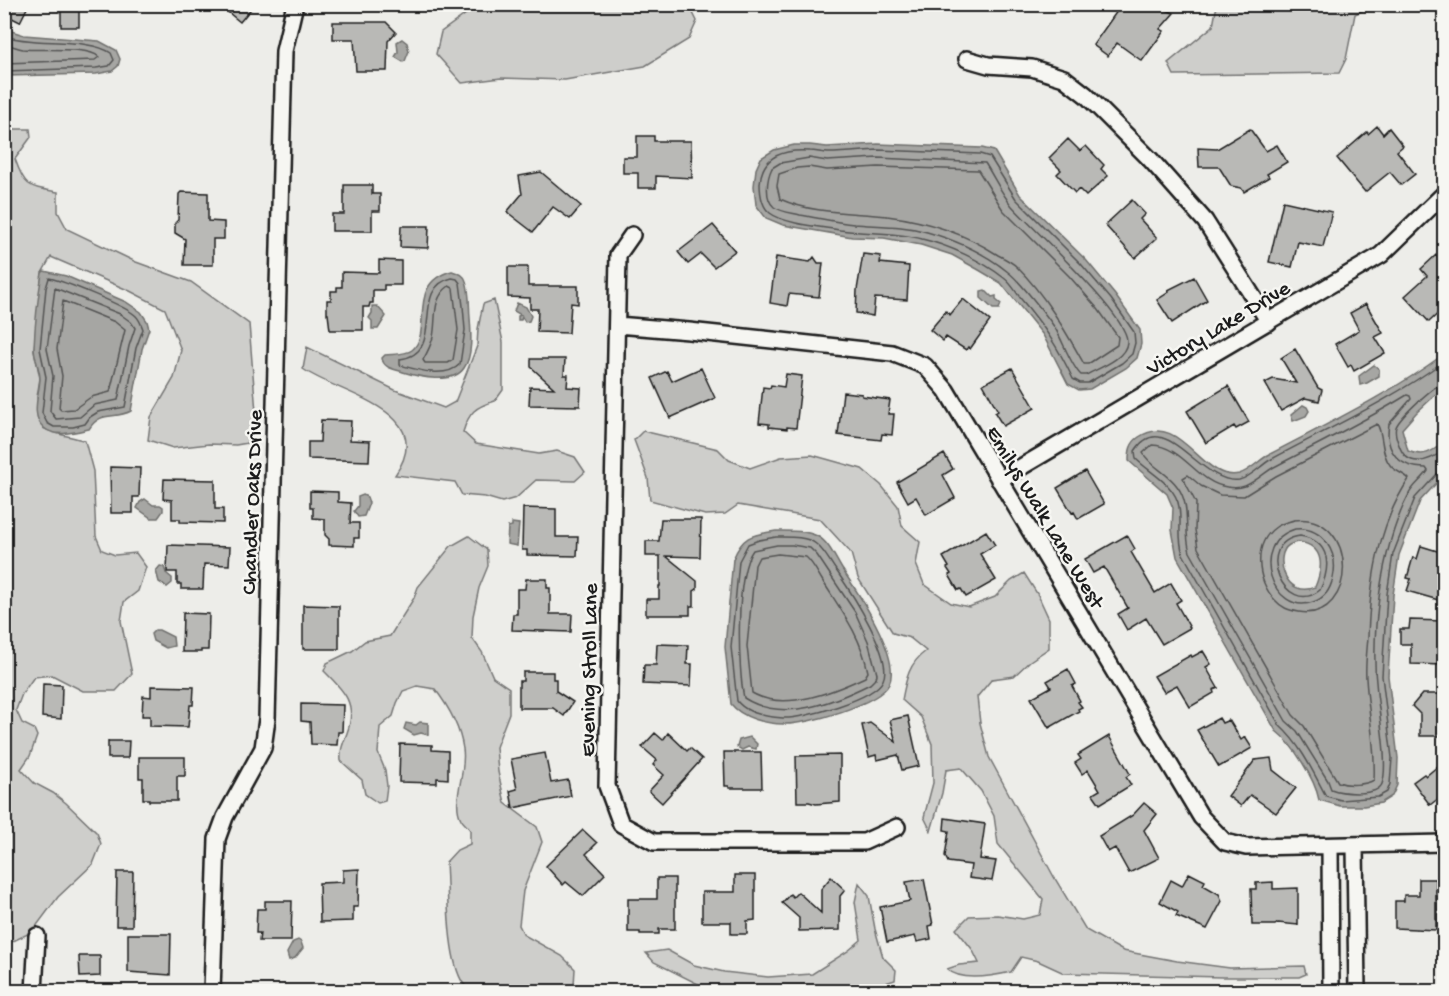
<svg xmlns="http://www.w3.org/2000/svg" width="1449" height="996" font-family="'Gochi Hand',sans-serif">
<rect width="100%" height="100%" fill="#edede9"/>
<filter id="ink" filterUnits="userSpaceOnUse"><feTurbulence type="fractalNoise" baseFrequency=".0167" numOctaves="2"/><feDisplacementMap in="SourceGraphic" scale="12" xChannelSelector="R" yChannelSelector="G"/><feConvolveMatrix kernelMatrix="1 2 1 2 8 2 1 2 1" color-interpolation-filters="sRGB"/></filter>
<g filter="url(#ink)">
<path fill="#cececb" stroke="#757574" stroke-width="1.5" d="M480 4 689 5 697 21 689 39 645 66 565 80 501 78 462 83 436 54 441 32Z
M1217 5V4L1375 5 1355 14 1346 59 1339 73 1174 75 1168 63 1213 26Z
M4 129H30L31 137 15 159C25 188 29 187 58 192V212L67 229 136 262 191 282 249 324 257 425 253 442 236 445 209 444 173 448 148 440 151 417 174 378 181 350 165 309 130 291 51 257 42 273 34 350 40 378 37 397 43 428C56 435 71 436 85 441L93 471 96 536 102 550 115 555 136 553 146 567 138 591 124 602 121 621 132 674 116 691H83L52 675 34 677 22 694 16 710 22 723 34 729 37 736 30 756 21 769 34 783 53 793 66 803 97 833 101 844 93 864 58 897 32 932 5 945Z
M494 300 503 342V390L495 401C475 407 469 412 463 432L476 444 539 454 557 451 575 457 585 472 575 481 536 480 516 498 502 502 485 497 462 495 455 482 395 475C440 410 339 395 303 369L307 347 395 390 444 408 455 402 477 346 478 329 483 304Z
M643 431 718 449 729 460 750 468 781 457 812 455 862 469 881 485 898 506 902 526 920 542 916 564 924 584 951 603 969 607 995 597 1011 581 1024 573 1038 595 1049 619V648L1030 661 1014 676 992 679 977 697 980 723 989 757 1054 877 1086 930 1123 951 1177 961 1230 968 1304 966 1306 974 1299 977H1222L1064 973 1038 961 1021 957 1011 972C994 976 961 982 947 969L959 965 979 963 972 949 956 929 969 916 998 915 1023 919 1040 915 1043 899 998 844 994 816 981 791 961 768 946 770 942 793 931 831 924 817 933 783 932 744 921 717 902 700C906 679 909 663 926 651L910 638 893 633 858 578 851 553 820 519 738 505 725 514 705 515 650 500 648 478 634 440Z
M469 536 487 550 488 566 479 588 473 616 472 638 482 652 493 677 509 688V713L496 747 498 772 505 803 537 827 542 842 523 891 519 925 524 935 562 956 575 969 574 985 564 990 474 991C471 989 465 987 463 983 447 959 448 892 446 862L457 850 470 844V830C468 826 463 823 461 819 451 800 467 772 463 749 460 727 448 706 435 689L417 686 403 691 397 703 393 716 380 727 378 753 385 770 387 786 385 801 378 803 365 794 362 780 341 761C340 749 343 744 347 733 358 703 343 690 324 671L327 663 352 651 365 641 390 636 414 598 418 587 451 546Z
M1444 861V958L1437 947 1442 867Z
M859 883 869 896 875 929 883 957 896 970 895 980 879 985 704 987 654 962 646 953 667 950 694 965 724 972 768 977 812 974 848 951 861 940 855 902Z"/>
<path fill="#a6a6a3" stroke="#6f6f6d" stroke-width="1.5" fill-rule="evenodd" d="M5 29 24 35 99 41 116 50 120 59 118 66 112 71 96 74 5 76Z
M402 39 407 43 409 51 405 61 403 62 395 57 398 52 397 42Z
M878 144 982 148 994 151 1020 195 1086 260 1115 295 1140 330 1141 344 1137 358 1126 368 1090 389 1079 390 1068 384 1043 335 1001 283 979 270 952 255 921 245 884 238 852 237 783 225 766 218 756 205 754 186 756 169 761 158 774 150 794 145H810L827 147Z
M44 271 66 276 126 302 141 312 147 321 149 329 142 349 131 411C114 420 101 410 89 429 76 432 56 438 44 428 30 416 39 395 40 379 40 369 34 358 34 347 35 323 38 297 42 273Z
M452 271C458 273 464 274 466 281 470 292 469 307 470 318 471 332 473 356 464 368 453 385 419 377 403 372 394 369 383 368 382 358L385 355C393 354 406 355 412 350 434 332 405 283 452 271Z
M985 290 992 297 996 296V300L1001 304 999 309H993L981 298V291Z
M517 303 526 307 531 316 529 321 525 322 522 317 521 320H518V316L521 315 514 311Z
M372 306H377L386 316 378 329H372V321L369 318 372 313Z
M1444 354V387L1416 413 1402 429 1408 451C1423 458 1432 452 1444 442V475L1420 501 1399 555 1393 595 1388 676 1398 758 1397 785 1392 796 1381 803 1364 806H1340L1319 800C1315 779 1293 744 1276 731L1177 557 1172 530 1173 508 1167 494 1129 461C1129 451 1130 443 1139 437 1181 410 1202 483 1239 474 1250 471 1260 459 1270 454 1329 423 1390 394 1444 354ZM1299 542C1325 546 1323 568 1315 587 1285 600 1273 555 1289 545 1291 544 1297 542 1299 542Z
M1374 365 1379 369V376L1367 383 1360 385 1359 376Z
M1303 405 1307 407 1309 411 1306 416 1293 421 1291 415Z
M363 495 367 497 369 503 364 516 358 517 354 511 358 506V497Z
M145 499 153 505H160L163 507V511L158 518H151L137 508 140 502Z
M512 523 519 524 517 546 507 544 508 527 512 526Z
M776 531C788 531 806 530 817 536 829 542 835 558 842 569 857 591 902 657 889 684 879 704 806 725 784 724 766 724 742 718 731 704L725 647 733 559C743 535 752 535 776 531Z
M160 566 164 567 166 573 172 578V583L167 587 159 582 156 571Z
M155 630H159L173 637 174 646 166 648 153 641 151 634Z
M420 722 428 723V735L421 733 414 735 404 729 406 723 416 725Z
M750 737 757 744 756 749 748 747 742 750 737 747 739 740Z
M298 940 301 942 303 948 295 958 289 960 287 953 293 942Z"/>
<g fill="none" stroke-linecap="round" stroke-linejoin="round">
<path stroke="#535352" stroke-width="1.5" d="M4 36C35 46 88 37 111 53L114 60 109 66 96 68 4 71
M4 44C11 45 17 48 23 49 40 51 88 46 99 57L95 60 4 63
M878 150 980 154 990 157 1016 199 1081 264 1111 299 1134 332 1135 343 1132 354 1122 363 1088 383H1080L1073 379C1058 347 1044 326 1021 299 1016 292 1011 283 1004 278 983 261 948 245 922 239 895 232 868 234 840 230 822 227 784 224 770 213 761 206 760 193 760 183 762 155 785 149 810 151 816 151 822 153 828 153 845 153 861 151 878 150Z
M809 158 827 161 878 158 985 163C994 177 1001 193 1012 206 1031 227 1130 318 1127 342 1126 359 1099 368 1086 375H1081C1071 366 1063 341 1055 328 1047 316 1019 280 1008 272 985 253 955 240 927 232 903 225 878 226 854 224 836 222 818 218 800 215 792 213 781 212 774 207 764 199 767 178 772 168L780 163Z
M809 167 827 170 878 167 978 170 1003 210 1069 276 1098 309 1118 337 1117 345 1088 364H1084C1065 330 1045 295 1017 267 1012 262 1004 258 998 255 964 233 927 221 887 216 851 212 813 214 780 199L777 186 779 174 797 168Z
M49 278C64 281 126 306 136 316 140 320 141 324 143 329L136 348 125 407 98 412 90 417 85 424 73 427H54L47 423 42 413 46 377 40 349 46 288Z
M452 278 457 279 460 283 463 306 465 330 460 364C446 379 417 370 400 365V359C448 353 408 288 452 278Z
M449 286 453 288 458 330 453 360 448 363H425L423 360C427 353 431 345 433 337 437 318 431 299 449 286Z
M55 288 120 314 131 322 135 328 129 346 118 400 94 405 80 417 56 419 50 411 53 376 47 349Z
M63 301 115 322 125 330 110 392 91 397 74 409 61 410 59 408 62 376 57 349Z
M1444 361C1390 401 1329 428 1270 460 1260 466 1250 478 1239 480 1201 486 1164 405 1135 451L1136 459C1150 473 1176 485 1179 507 1182 524 1177 536 1183 554L1280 726C1301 745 1313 772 1326 796L1341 800 1378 797 1387 792 1390 784 1392 758 1382 676 1387 594 1393 554 1415 498 1438 473 1444 471
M1444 383C1435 384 1400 417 1396 427 1394 432 1397 440 1399 445 1407 469 1429 462 1444 450
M1407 395 1410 396 1411 399 1389 424C1384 452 1400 468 1426 468L1428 471C1422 480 1412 486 1408 496 1381 548 1370 635 1377 693 1379 713 1389 767 1382 784 1377 797 1341 793 1331 789L1328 781 1297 731 1286 721 1190 552C1183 529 1192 506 1177 486 1168 473 1150 466 1143 453L1152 445C1183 446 1197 483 1227 487 1233 488 1240 488 1245 486 1257 481 1266 471 1276 466 1320 443 1365 421 1407 395Z
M1377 424C1384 435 1380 452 1390 465 1395 472 1404 473 1409 479 1378 525 1370 582 1368 637 1367 651 1365 665 1366 678 1368 712 1376 746 1374 780 1365 785 1348 786 1338 782L1304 726 1293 715 1198 548 1195 530 1196 503 1183 478 1188 475 1201 486 1220 495 1244 496 1276 476Z
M1294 520C1360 512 1358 622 1299 612 1288 610 1282 608 1275 600 1256 581 1253 543 1276 527 1281 523 1288 522 1294 520Z
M1295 529C1323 526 1339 553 1333 578 1330 590 1325 598 1313 602 1273 617 1247 543 1295 529Z
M1300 536C1331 541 1331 567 1320 590 1285 619 1252 542 1300 536Z
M776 537C788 537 807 536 816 544 826 552 830 563 838 573 851 592 894 658 883 680 875 699 803 719 783 718 768 717 746 713 737 701L731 647 739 561 748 544 759 540Z
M777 545H792L810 548 817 555 855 612 868 641 877 674 876 678 870 684C832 703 783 723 744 698 738 669 735 574 753 550Z
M778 554 806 557C813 563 817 572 822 580 841 610 861 636 868 672L865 677C833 692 785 712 752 693L747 646 755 565 759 557Z"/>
</g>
<path fill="#b9b9b6" stroke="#1c1c1c" stroke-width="1.5" d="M4 4H29L20 22 4 14Z
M218 4H255L240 22Z
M1122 4H1142L1148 9 1157 6 1174 13 1160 29 1164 31 1142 61 1117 43 1108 56 1093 45Z
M61 8H79V27H61Z
M333 22H386L396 32 388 41 387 71H356L354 39H333Z
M1377 126 1383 134 1389 128 1403 146 1397 151 1415 174 1401 185 1390 172 1365 192 1337 158 1367 132 1368 134Z
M1250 129 1266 151 1277 145 1287 162 1267 174 1269 177 1244 192 1241 188 1231 186 1219 167H1199L1198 148 1217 149Z
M637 136H654V141H691L692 178 656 176V188H638V173H623V157H637Z
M1068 139 1080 151 1086 146 1104 165 1101 169 1108 176 1086 196 1079 189 1075 193 1057 174 1061 170 1049 158Z
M541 172 581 206 570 219 553 207 533 232 507 212 522 194 519 176Z
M344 185H372V194H380V211H372V231H332V214H344Z
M181 192 208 193V221L224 222V239H213V265H184L185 239 175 233V223L178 220 179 194Z
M1132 200 1145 214 1140 219 1157 238 1135 258 1105 225Z
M1283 201 1332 212 1323 247 1298 242 1292 267 1269 262Z
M713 225 735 251 714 267 701 254 688 264 678 252Z
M401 226H429L428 248 400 247Z
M863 254 881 256 880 263 909 266 907 300 875 298 873 316 856 313 857 290Z
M1436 255 1444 264V308L1429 322 1405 296 1427 276 1421 269Z
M776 257 810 262 814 257 818 263H823L819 297 789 294 787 306 770 303Z
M379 260 401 261V285H384V290H373V303H370L369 307H363V330H330L328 314H327V300H331V291H337V287H342V272L379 273Z
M508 267H528V286H578V304L571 303 569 333 537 332 538 309H530V298L508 297Z
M1194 277 1207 300 1172 323 1157 300 1169 292 1168 290Z
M963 299 990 321 970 349 968 347 966 350 946 337 943 341 930 330 946 311 950 315Z
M1366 304 1383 333 1375 337 1385 353 1354 371 1351 365 1348 367 1335 344 1359 330 1350 313Z
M1295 349 1318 388 1322 390 1319 401 1305 398 1281 411 1265 383 1273 379 1296 383 1281 358Z
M531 359H565L564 375H568L567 387 581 388 580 406 529 405 530 387 554 388 531 367Z
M701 368 715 398 670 418 652 378 667 371 672 381Z
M1012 368 1035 408 1003 426 995 413 998 411 983 384Z
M786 374 802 376 796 428 787 427V429L769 427V424L759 423 763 387 770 388 771 385 784 387Z
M1228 386 1249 422 1236 429 1234 426 1206 443 1187 411Z
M843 392 862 394V396L890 400 888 414H894L892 435 882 434 881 440 838 435Z
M321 420 351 421 350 440 370 441 369 461 308 459V442H320Z
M944 454 953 469 943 475 955 498 926 515 916 497 908 502 897 482Z
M110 467 140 468 139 497H133V513H111Z
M1085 471 1104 504 1078 519 1074 512 1072 513 1057 488Z
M164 479 215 480V509H223V523L180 522V519H172V500L163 499Z
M310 491 338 492V502L351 503 350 523H359V538H354V546L329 545V539L325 535V519L313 518V508H310Z
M523 508 556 509V537H578L577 556 527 555V550H522Z
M661 519H701L700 557 666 556 697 581V589L694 591V606H690V615H646V599H659V586H660V556H646V541H659Z
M986 531 995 545 980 554 996 580 966 597 961 589 958 590 949 575 951 574 947 568 949 567 943 557Z
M1127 535 1135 549 1131 552 1155 593 1171 583 1181 600 1176 603 1190 628 1162 644 1146 618 1127 630 1118 614 1128 608 1104 567 1093 573 1085 559Z
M168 545 230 547 229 565 204 564 203 589H181V584H177V572H167Z
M1421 546 1444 553V592L1442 601 1407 591 1411 579 1407 578 1413 557 1417 559Z
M526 579H547V588H550V614H572L571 632 512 630 513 614H517V589H525Z
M303 605 339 606V649H303Z
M183 613 209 614 208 650H201V652H182Z
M1410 620 1444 621V665L1411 664V644H1400V629H1409Z
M657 644 688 645 687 664H692L691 686 643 684 644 665H656Z
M1203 651 1211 664 1206 667 1218 688 1213 690 1214 693 1190 707 1177 685 1164 692 1154 676 1191 655 1192 657Z
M1068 669 1076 684 1072 686 1080 701 1078 702 1082 707 1078 709 1079 711 1049 728 1031 698 1051 687 1047 681Z
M523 672H553V679H556V691L573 702 564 716 553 708H519V681H523Z
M43 684 62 685 61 719 42 717Z
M151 686 194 687 193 705H190L188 727 150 726V716H142L143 696 151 697Z
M1422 694H1444V736H1420V714L1412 706Z
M301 704 343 705 342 732H338L337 745 311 744 310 722 301 721Z
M908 716 919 766 902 770 898 755 877 760 876 755 869 757 862 725 870 723 896 742 890 720Z
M1219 718 1222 723 1229 720 1241 740 1245 737 1252 748 1219 767 1197 730Z
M655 733 663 740 668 733 687 751 690 748 702 759 662 803 649 791 664 775 653 765 657 760 642 747Z
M1109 736 1130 774 1126 777 1131 785 1100 804 1093 794 1100 790 1088 770 1082 774 1075 763 1081 759 1078 755Z
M108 741H129L128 758H108Z
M400 744 432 745V750L448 751V779L437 778V783L399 782Z
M724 752H761L762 788H729V786H725Z
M545 753 551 783 568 780 571 796 513 808 510 791 517 789 511 759Z
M840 755V802L816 804 809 802H797L796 756Z
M139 757H185V776H177V801H149V799H143V778H139Z
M1271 758 1273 770 1296 788 1276 813 1250 795 1241 806 1228 796 1255 760Z
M1444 761V794L1430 805 1413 782 1424 774 1426 776Z
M1144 803 1157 814 1144 830 1159 858 1129 873 1115 848 1108 852 1099 836 1133 815Z
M945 818 985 824 980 859 996 861 992 881 969 878 971 865 948 862 945 856 949 831 944 830Z
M583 830 597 843 586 854 605 874 583 896 566 882 563 885 546 866Z
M359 869 358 907H353V921L320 922 319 883 343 882V870Z
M117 872H133L132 926H116Z
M1189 873 1205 881 1203 885 1219 894 1222 901 1207 929 1176 916 1178 912 1160 902 1171 880 1182 886Z
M735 875H755V920L747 921V934H731V922H702V892H735Z
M831 877 845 890 840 896V930L799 931V918L782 903 790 894 793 897 798 892 821 913V889Z
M657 878H675V929H659V934H640V932H628V899H657Z
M924 879 933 925 929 926 931 939 917 942 915 936 887 942 880 907 910 901 906 882Z
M1419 879H1436V930L1395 928V901H1404V895H1419Z
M1273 882V889L1298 888V925L1278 923 1275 925H1252L1251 889H1256V883Z
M265 901H292L291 941H259L260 933H256L257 909H265Z
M128 934H171L170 975 128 972Z
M79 956H100V976L80 977Z"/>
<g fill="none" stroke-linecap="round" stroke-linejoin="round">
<g stroke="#1c1c1c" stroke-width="20">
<path id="minor" d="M967 59 988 65 1032 68 1064 78 1086 95 1150 159 1205 221 1269 322
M632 235 618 255 607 786 621 824 654 842H864L897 827
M617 325 689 331 892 353 925 366 946 390 1201 817 1225 842 1246 847 1444 843
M999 480 1381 255 1444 194
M1330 846 1331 992
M1355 846 1357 992
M34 992 37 936
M212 992 217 839 225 817 263 748 267 719 284 51 295 4"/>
</g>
<use href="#minor" stroke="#f6f6f2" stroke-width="15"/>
</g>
</g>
<g text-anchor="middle" stroke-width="5" stroke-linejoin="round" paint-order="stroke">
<g font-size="22" fill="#1c1c1c" stroke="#f6f6f2">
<text transform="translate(1217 326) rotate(-31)" y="8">Victory Lake Drive</text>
<text transform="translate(250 502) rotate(-88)" y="8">Chandler Oaks Drive</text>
<text transform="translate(1047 516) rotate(59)" y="8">Emilys Walk Lane West</text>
<text transform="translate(587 670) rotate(-89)" y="8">Evening Stroll Lane</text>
</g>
</g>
<rect width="1449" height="996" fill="none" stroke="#f6f6f2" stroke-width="24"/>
<rect x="12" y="12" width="1425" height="972" fill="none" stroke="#1c1c1c" stroke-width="2" filter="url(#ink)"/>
</svg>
